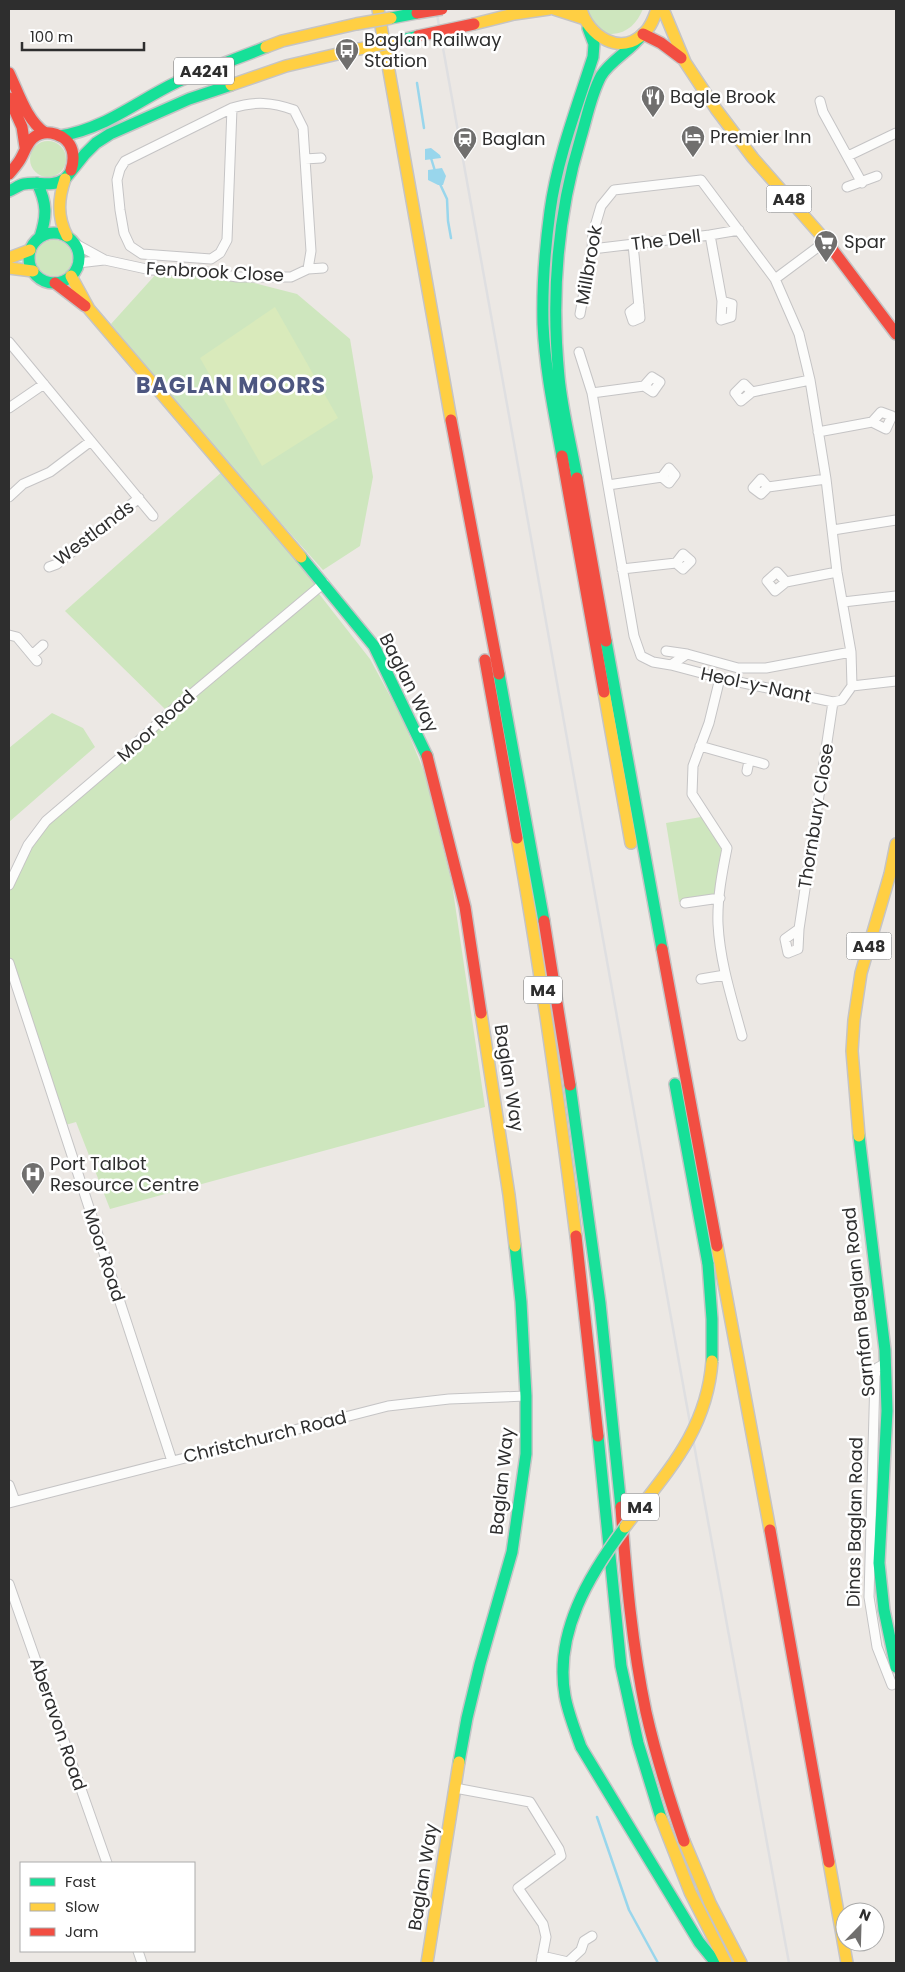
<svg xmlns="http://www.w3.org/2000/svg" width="905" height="1972" font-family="Poppins,sans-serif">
<rect width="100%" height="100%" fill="#ece8e4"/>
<path fill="#cee6be" d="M587 9H643C637 23 628 33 612 34 606 34 598 32 594 27 591 23 589 14 587 9Z
M30 159a18 18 0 1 1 36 0a18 18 0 1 1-36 0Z
M36 258a18 18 0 1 1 36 0a18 18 0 1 1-36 0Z
M198 272 235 278 297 294 350 339 373 477 360 546 323 570 230 466 111 324 157 273Z
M223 471 319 582 285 609 166 710 65 611Z
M316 590 370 659 403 720 425 774 452 884 485 1107 110 1209 76 1122 62 1126 9 963V885L36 831Z
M52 713 83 728 95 747 9 822V748Z
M701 817 722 845 716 896 679 902 666 823Z"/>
<path fill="#d9eabb" d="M275 307 338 418 262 466 200 358Z"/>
<path fill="#99d6ec" d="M431 148 440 155 441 158 425 160V149Z
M442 168 446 176 443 185H438L428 180V170Z"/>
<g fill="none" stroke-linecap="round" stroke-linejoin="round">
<path stroke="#99d6ec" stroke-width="2.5" d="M417 83 424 128
M431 158 435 171
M440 184 447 199 448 221 451 238
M597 1817 629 1910 658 1963"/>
<g stroke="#c5c4c5" stroke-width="11">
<path id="street" d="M820 101 823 112 862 183
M848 156 896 133
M305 159 321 158
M847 187 877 176
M710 235 722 301 732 304 731 317 721 320 722 301
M74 243 105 260 151 270 200 271 237 277H291L308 269 311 251 303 128 294 110C272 102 254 101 232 108L125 161 120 169 117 180 120 210 124 233 130 246 142 254 211 259 220 253 227 240 232 108
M633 244 640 318 633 321 630 312 639 305
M592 249 710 235 739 230
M78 263 104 260
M308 269 323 268
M775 279 826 241
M580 314 592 249 593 233 601 206 614 190 701 180 775 279 799 334 810 380 826 479 837 572 851 652 852 686 842 700 833 702 720 678 671 665
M9 342 153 516
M579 352 592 393 634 636 641 656 653 662 671 665 687 654
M752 392 744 384 735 393 741 401 752 392 810 380
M592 393 644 386 652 377 660 382 653 392 644 386
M9 408 44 384
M818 432 872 422 881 412 892 416 886 429 872 422
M608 485 662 477 669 468 675 475 669 483 662 477
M768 487 761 479 753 488 761 494 768 487 826 479
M9 497 23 484 50 472 91 441
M833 530 896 520
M49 567 57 564 139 498
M622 569 676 563 683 569 691 561 683 554 676 563
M786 582 777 572 767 581 775 591 786 582 837 572
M843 602 896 596
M9 635 17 637 37 661
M666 651 687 654 738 668H766L851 652
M32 655 43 645
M720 678 709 723 693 766 692 794 727 848C722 873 717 899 718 924 720 963 732 999 742 1036
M852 686 896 681
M700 746 764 764
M747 771 749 761
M9 885 28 845 46 821 121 757 169 713 324 583
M685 903 720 898
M799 929 785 939 788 953 798 949 799 929 833 702
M9 963 172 1461
M701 979 725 975
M886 1363 877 1368 875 1376 869 1597 877 1647 892 1685
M9 1485 15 1501
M9 1503 388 1406 449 1399 526 1396
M9 1584 107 1863
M455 1788 530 1802 559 1849 561 1856 518 1888 543 1924 546 1937 541 1963
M138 1951 142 1963
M542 1956 568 1962 581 1950 584 1941 592 1936"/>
</g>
<g stroke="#c5c4c5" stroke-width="14">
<path id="fast" d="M391 18 417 13
M393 42 418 36
M60 136C105 129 137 101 177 82 206 69 237 59 266 47
M37 183C47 203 47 216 40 237
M9 191C14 189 19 185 24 184 39 181 51 188 65 179L85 154 96 143 110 134 189 99 231 85
M29 258a25 25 0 1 1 50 0a25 25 0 1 1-50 0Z
M562 456C554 412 545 369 543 324 542 287 545 248 550 211 557 159 577 107 593 57L594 44 588 28
M577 478C571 444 562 410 559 377 551 295 557 216 581 137 587 117 591 95 601 76 611 60 630 51 641 36
M301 557 374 646 427 756
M606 641 662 949
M499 674 544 921
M675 1084 708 1264
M570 1085 600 1303 621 1507
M859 1136 885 1350 887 1411 879 1563 884 1610 896 1667
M598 1436 621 1666 638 1743 661 1818
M581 1747 699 1942 716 1963
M459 1762 467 1718 480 1664 512 1552 526 1454V1396L521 1302 515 1246"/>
</g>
<g stroke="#c5c4c5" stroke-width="14">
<path id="slow" d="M378 9 451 420
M554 9 582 18
M581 9C588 36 621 57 644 33 651 27 654 18 657 9
M663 9 685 62 716 109 753 158 826 241
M474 24 514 14 549 9
M266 47 282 41 356 24
M231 85 286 66 359 49
M65 179C58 199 57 217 67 236
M9 258 30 250
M9 268 33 271
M71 276 89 309 301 557
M604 692 631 843
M517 838C541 970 559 1103 576 1236
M481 1013 509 1195 515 1246
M859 1136 852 1051 854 1020 861 973 890 874 896 844
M717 1246 770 1530
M661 1818 690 1892 726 1963
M684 1841 710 1903 741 1963
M829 1862 847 1963
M427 1963 459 1762"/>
</g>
<g stroke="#c5c4c5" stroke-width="14">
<path id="jam" d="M643 34 661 43 681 58
M9 73C19 94 26 119 45 133
M9 98 22 127 25 147
M9 174C13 169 18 164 21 158 25 151 27 143 33 138 46 127 68 135 72 150 74 157 73 164 71 170
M826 241 896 334
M55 283 85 306
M451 420 499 674
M562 456 604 692
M577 478 606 641
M485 660 517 838
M427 756 465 907 481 1013
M544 921 570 1085
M662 949 717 1246
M576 1236 598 1436
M621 1507C626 1576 632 1645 646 1712 656 1756 669 1798 684 1841
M770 1530 829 1862"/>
</g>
<use href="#street" stroke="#fcfcfb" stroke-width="9"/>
<use href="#fast" stroke="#16e098" stroke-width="11"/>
<use href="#slow" stroke="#ffcf43" stroke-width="11"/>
<use href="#jam" stroke="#f24e42" stroke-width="11"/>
<path stroke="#dfdfe1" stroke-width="2.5" d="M436 9 686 1401 789 1963"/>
<g stroke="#c6c5c4" stroke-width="14" stroke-linecap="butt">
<path id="fast-bridge" d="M708 1264 712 1319V1361
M581 1747C575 1730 568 1713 565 1696 554 1633 589 1575 625 1527"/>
</g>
<g stroke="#c6c5c4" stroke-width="14" stroke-linecap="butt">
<path id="slow-bridge" d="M356 24 391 18
M359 49 393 42
M625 1527C665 1474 707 1432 712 1361"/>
</g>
<g stroke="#c6c5c4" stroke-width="14" stroke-linecap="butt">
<path id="jam-bridge" d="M417 13 442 9
M418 36 474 24"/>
</g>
<use href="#fast-bridge" stroke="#16e098" stroke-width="11"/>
<use href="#slow-bridge" stroke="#ffcf43" stroke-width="11"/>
<use href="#jam-bridge" stroke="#f24e42" stroke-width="11"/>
</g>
<defs>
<g id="bus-pin" transform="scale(1.25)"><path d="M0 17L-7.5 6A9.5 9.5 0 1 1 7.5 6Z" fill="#706f6e" stroke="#fff"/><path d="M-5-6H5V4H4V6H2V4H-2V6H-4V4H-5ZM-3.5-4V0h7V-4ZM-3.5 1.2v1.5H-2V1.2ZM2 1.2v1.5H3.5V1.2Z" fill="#fff"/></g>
<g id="restaurant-pin" transform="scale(1.25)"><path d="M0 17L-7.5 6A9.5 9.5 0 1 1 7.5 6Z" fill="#706f6e" stroke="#fff"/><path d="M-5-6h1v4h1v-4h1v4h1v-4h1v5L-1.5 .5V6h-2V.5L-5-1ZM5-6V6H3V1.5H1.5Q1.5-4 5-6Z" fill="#fff"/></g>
<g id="hotel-pin" transform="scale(1.25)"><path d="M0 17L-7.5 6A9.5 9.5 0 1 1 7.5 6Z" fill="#706f6e" stroke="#fff"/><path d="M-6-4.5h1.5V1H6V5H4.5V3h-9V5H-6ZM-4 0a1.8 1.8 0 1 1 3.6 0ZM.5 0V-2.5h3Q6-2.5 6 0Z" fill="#fff"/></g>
<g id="station-pin" transform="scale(1.25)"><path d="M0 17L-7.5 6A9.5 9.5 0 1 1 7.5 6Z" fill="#706f6e" stroke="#fff"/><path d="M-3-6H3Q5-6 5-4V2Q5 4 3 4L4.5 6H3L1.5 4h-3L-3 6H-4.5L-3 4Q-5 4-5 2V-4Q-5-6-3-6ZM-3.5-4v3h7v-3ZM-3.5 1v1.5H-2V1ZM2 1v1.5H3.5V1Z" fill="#fff"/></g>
<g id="supermarket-pin" transform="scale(1.25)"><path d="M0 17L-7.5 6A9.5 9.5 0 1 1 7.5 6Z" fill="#706f6e" stroke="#fff"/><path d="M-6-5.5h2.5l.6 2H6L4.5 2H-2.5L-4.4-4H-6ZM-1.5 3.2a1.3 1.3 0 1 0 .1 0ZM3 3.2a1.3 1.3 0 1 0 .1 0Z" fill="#fff"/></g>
<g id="hospital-pin" transform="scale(1.25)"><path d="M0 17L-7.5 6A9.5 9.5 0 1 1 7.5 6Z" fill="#706f6e" stroke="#fff"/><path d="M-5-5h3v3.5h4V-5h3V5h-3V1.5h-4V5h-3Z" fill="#fff"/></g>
</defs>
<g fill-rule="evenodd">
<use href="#bus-pin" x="347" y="50"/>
<use href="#restaurant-pin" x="653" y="97"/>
<use href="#hotel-pin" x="693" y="137"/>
<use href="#station-pin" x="465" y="139"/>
<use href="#supermarket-pin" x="826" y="242"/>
<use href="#hospital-pin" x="33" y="1174"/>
</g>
<g text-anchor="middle" stroke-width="5" stroke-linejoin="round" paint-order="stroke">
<g fill="#fff" stroke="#6d6d6d" stroke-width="1">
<rect x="174" y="57.5" width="60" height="27" rx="4"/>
<rect x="766.5" y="185.5" width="45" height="27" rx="4"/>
<rect x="846.5" y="932.5" width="45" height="27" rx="4"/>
<rect x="524" y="976.5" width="38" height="27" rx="4"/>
<rect x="621" y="1493.5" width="38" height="27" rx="4"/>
</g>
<g font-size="16" font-weight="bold" fill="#2e2e2e">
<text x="204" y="77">A4241</text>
<text x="789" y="205">A48</text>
<text x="869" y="952">A48</text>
<text x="543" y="996">M4</text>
<text x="640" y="1513">M4</text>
</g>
<g font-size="18" fill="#2e2e2e" stroke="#fff" text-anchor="start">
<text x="364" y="46">Baglan Railway<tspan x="364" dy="21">Station</tspan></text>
<text x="670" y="103">Bagle Brook</text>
<text x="710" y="143">Premier Inn</text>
<text x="482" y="145">Baglan</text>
<text x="844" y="248">Spar</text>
<text x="50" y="1170">Port Talbot<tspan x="50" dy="21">Resource Centre</tspan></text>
</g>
<g font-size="18" fill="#2e2e2e" stroke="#fff">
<text transform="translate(666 240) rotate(-7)" y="6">The Dell</text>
<text transform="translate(589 265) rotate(-80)" y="6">Millbrook</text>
<text transform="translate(215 272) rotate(3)" y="6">Fenbrook Close</text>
<text transform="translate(94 533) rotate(-37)" y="6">Westlands</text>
<text transform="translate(409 683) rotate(63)" y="6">Baglan Way</text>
<text transform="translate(756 685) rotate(12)" y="6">Heol-y-Nant</text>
<text transform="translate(156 726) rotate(-42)" y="6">Moor Road</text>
<text transform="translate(816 816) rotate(-81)" y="6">Thornbury Close</text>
<text transform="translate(509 1078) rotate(81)" y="6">Baglan Way</text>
<text transform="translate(104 1255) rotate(72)" y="6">Moor Road</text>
<text transform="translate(859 1302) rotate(-96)" y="6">Sarnfan Baglan Road</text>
<text transform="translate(265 1437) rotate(-14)" y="6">Christchurch Road</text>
<text transform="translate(502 1481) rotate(-84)" y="6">Baglan Way</text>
<text transform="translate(855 1522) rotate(-89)" y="6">Dinas Baglan Road</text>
<text transform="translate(58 1724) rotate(71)" y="6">Aberavon Road</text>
<text transform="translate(423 1877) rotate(-81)" y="6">Baglan Way</text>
</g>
<g font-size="22" font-weight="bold" letter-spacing="1" fill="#4d5680" stroke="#fff">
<text x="231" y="393">BAGLAN MOORS</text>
</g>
</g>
<rect width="905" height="1972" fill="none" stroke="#2e2e2e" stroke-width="20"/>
<rect x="20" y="1862" width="175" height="90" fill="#ffffff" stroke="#ababab"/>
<rect x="30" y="1878" width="25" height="8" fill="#16e098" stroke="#ababab"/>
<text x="65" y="1887" font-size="15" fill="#2e2e2e">Fast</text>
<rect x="30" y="1903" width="25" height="8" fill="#ffcf43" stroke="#ababab"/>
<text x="65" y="1912" font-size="15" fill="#2e2e2e">Slow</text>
<rect x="30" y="1928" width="25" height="8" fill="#f24e42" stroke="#ababab"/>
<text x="65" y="1937" font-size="15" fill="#2e2e2e">Jam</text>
<g transform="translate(860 1927) rotate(23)"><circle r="24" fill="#ffffff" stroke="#ababab"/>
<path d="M0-4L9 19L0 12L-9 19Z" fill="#706f6e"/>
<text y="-8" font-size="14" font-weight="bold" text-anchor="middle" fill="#2e2e2e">N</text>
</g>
<path d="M22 42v8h122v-8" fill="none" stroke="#2e2e2e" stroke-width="2.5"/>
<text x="30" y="42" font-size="15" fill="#2e2e2e" stroke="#ffffff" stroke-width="4" paint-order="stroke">100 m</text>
</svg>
